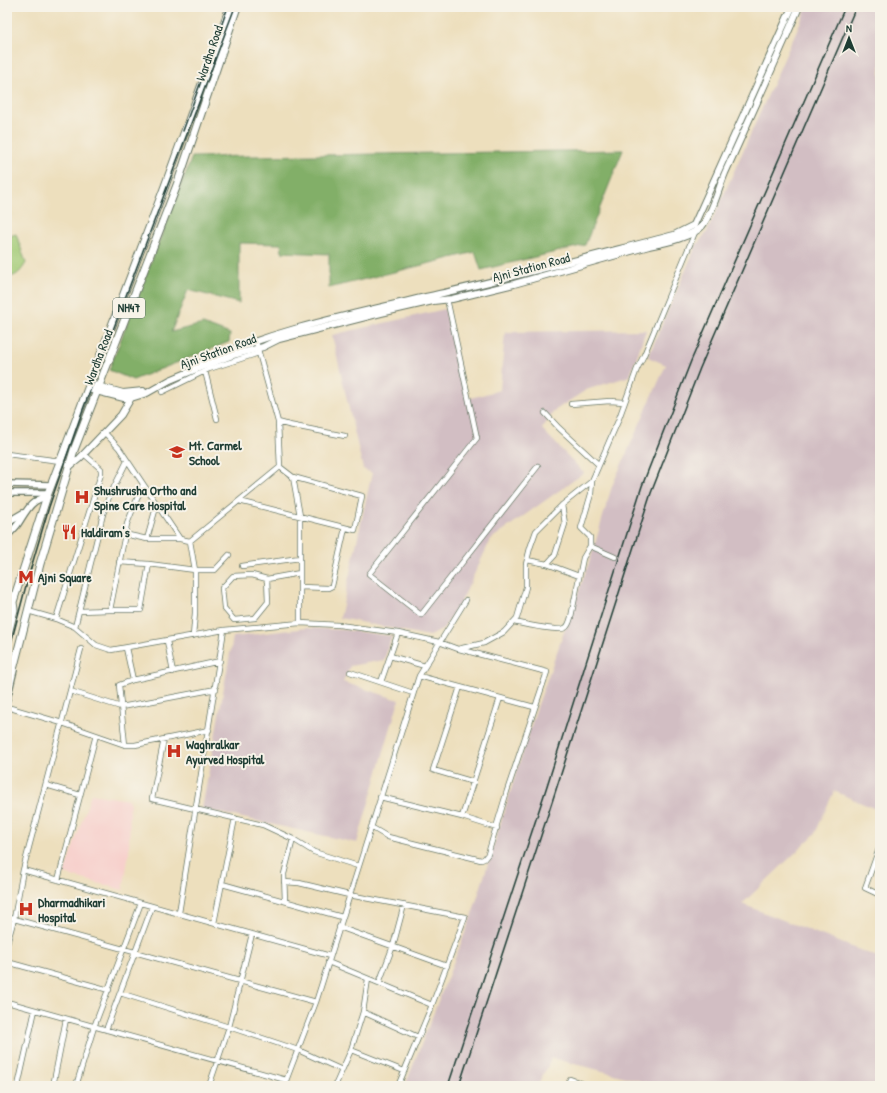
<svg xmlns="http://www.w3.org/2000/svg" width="887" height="1093" font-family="'Patrick Hand',sans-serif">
<rect width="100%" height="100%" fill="#f7f3e8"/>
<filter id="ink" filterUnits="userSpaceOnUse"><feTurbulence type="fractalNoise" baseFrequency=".025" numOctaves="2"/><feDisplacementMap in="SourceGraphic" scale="8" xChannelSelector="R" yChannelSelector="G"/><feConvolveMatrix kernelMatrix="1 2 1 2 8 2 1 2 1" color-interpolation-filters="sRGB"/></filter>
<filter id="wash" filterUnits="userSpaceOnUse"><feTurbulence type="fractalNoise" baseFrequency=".012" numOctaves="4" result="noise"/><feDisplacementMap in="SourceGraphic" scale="16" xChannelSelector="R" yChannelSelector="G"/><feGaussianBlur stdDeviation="0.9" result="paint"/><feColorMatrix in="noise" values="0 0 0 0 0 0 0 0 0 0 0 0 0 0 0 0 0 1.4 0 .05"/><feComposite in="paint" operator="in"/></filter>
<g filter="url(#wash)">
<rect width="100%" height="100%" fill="#eddfbd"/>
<path fill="#f7d0cc" d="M91 794 130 800 129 853 123 890 64 874Z"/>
<path fill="#d2bec3" d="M807 7H880V811L834 791 815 834 742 904 880 958V1086H660L552 1058 537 1086H405L472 915 535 713 592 554 612 486 666 365 648 357 697 244 707 232Z
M445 309 467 399 500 390 505 332 646 330 630 376 586 390 554 411 542 429 584 473 491 539 460 604 442 630 429 636 340 618 372 473 363 469 332 335Z
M306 628 346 630 392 636 384 660 350 666 343 682 399 700 357 843 202 809 233 637Z"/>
<path fill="#a3cb76" stroke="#618455" d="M16 234 26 263C21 271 17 277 7 277V237Z"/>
<path fill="#82af67" stroke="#50764e" d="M623 150 585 245 481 270 475 252 329 288V254L282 252 281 244 239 243V303L188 290 171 332 203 324 230 334 229 342 133 380 109 370 192 157Z"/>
</g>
<g filter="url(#ink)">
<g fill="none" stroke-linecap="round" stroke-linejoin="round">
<g stroke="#677664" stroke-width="6">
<path id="minor" d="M447 299 477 438 369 574 421 615 538 466
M256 342 278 422 280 467
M205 371 217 419
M162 392 209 369 259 353
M571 404 610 401 624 402
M545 413 559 428 599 465
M278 422 289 425 345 436
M104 432 119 448 180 539 190 541 195 570H215L229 555
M7 454 60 461
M127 461 109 497 103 514 75 627 96 645 111 650 224 630 300 623 339 625 398 633 439 642 458 649 484 643 504 632 517 618 526 587V564L530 548 536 531 562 505 592 481 618 421 637 369 644 355 696 230
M293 477 300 516V623
M592 481 591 494 581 528 590 537V546L615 557
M239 501 355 530 362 496 293 477 280 467
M124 534 147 539H180
M147 539 157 504
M190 541 280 467
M527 560 547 564 555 555 565 524 562 505
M119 562 149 564 195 570V613L193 636
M547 564 579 576
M242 566 300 558
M267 579 268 602 255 618 234 620 224 608 222 588 233 576 252 575 267 579 300 573
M300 587 328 588 332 586 345 528
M110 610H141L149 564
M28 611 56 619
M79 611 110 610 127 524 143 484
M514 622C524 624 558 632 565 628 569 626 570 620 571 617L583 558 590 546
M75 627 56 619 101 474V469L84 454
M167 641 173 672
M126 648 133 680
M390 656 425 666
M350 672 413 693
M419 676 534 707
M381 682 398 633
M460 687 433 770 474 782
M70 691 121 707 216 689
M7 707 62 723 125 745H135L209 730
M164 739 152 799 263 825 293 839 314 852 358 866
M125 745 119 685 133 680 220 661
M46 785 80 795
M380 797 462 817 497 828
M462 817 500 698
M371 827 388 837 481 860 484 859 488 854 507 791 547 672 459 649
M880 846 865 888 880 895
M23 870 330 956
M58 880 96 735
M284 882 299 883 349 895 465 917 432 1005 398 1086
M222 884 342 917
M285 901 284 874 293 839
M179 913 224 630
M7 917 316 1002
M214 923 235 818
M339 927 447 966
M7 944 14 919 23 870 81 649
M7 962 109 990
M328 962 432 1005
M379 983 393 946 404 905
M120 993 229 1027 298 1050 342 1070
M7 1002 286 1080
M363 1012 418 1037
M106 1030 152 907
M351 1050 404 1071
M18 1086 35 1010
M53 1086 66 1019
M76 1086 94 1027 141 903
M209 1086 229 1027 252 934
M284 1086 316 1002 419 676 466 600
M335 1086 351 1050 363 1012 368 979
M567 1086 570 1079 589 1086"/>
</g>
<g stroke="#677664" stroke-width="8">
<path id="tertiary" d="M7 484 51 485
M7 493H48
M7 524 11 520 23 513
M7 536C11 532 15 528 18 524 26 512 31 499 47 497
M7 699 14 670"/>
</g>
<g stroke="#677664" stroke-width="8">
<path id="secondary" d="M192 367C269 330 357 313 439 294 518 276 596 255 674 235L694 225 792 7
M90 384 123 393 143 391
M88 389 124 398H131L147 393 170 380 199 368 233 355 263 347 279 339 381 313 433 301 452 299 514 284 649 246C663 243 693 237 702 226 713 212 718 190 725 173 750 118 775 63 799 7
M69 467 79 459 121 415 131 398"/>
</g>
<g stroke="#677664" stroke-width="9">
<path id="trunk" d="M7 638 14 610 13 602 47 496 165 186 230 7
M7 678 14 666 40 564 74 450 177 185 237 7"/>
</g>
<use href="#minor" stroke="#fff" stroke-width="4.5"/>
<use href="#tertiary" stroke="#fff" stroke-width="5.5"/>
<use href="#secondary" stroke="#fff" stroke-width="6"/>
<use href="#trunk" stroke="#fff" stroke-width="7"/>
<path stroke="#1f3d34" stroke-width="1.5" d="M183 131 228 7
M7 658 28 578 49 507 82 412 235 7
M448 1086 545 792 642 486 691 361 845 7
M459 1086 553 799 651 493 700 368 856 7"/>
</g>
</g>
<defs>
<g id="school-bare" transform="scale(1.2)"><path d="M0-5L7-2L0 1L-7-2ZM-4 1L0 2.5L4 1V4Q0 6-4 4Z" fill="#c8321e" stroke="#f7f3e8" stroke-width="2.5" paint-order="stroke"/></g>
<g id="hospital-bare" transform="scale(1.2)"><path d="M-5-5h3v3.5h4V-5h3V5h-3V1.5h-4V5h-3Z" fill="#c8321e" stroke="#f7f3e8" stroke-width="2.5" paint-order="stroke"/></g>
<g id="restaurant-bare" transform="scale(1.2)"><path d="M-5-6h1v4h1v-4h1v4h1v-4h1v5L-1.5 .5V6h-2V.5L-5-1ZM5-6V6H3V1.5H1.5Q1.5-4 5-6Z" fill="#c8321e" stroke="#f7f3e8" stroke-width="2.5" paint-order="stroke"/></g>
<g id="metro-bare" transform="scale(1.2)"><path d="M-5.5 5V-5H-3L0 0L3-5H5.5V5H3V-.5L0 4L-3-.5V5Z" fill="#c8321e" stroke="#f7f3e8" stroke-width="2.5" paint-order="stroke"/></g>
</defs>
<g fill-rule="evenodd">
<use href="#school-bare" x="177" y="452"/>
<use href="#hospital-bare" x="82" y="497"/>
<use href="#restaurant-bare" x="69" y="532"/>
<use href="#metro-bare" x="26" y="577"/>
<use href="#hospital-bare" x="174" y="751"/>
<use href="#hospital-bare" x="26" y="909"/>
</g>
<g text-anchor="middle" stroke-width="4" stroke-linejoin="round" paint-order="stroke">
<rect fill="#f7f3e8" stroke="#60746a" stroke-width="1" x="113" y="298" width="32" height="20" rx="3"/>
<g font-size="12" font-weight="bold" fill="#1f3d34">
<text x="129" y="312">NH47</text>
</g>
<g font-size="13" fill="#1f3d34" stroke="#f7f3e8">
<text transform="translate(209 53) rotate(-71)" y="5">Wardha Road</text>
<text transform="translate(531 267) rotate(-15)" y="5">Ajni Station Road</text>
<text transform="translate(218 351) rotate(-20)" y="5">Ajni Station Road</text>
<text transform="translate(98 357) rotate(-69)" y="5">Wardha Road</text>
</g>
<g font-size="13" font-weight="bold" fill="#1f3d34" stroke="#f7f3e8" text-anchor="start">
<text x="189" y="450">Mt. Carmel<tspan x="189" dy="15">School</tspan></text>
<text x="94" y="495">Shushrusha Ortho and<tspan x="94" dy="15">Spine Care Hospital</tspan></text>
<text x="81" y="537">Haldiram's</text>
<text x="38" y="582">Ajni Square</text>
<text x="186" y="749">Waghralkar<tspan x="186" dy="15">Ayurved Hospital</tspan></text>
<text x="38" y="907">Dharmadhikari<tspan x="38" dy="15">Hospital</tspan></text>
</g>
</g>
<rect width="887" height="1093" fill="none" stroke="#f7f3e8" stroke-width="24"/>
<g transform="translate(849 38)" stroke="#f7f3e8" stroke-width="3" paint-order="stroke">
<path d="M0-3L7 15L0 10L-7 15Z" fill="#1f3d34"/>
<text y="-6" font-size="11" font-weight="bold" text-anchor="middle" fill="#1f3d34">N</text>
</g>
</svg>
